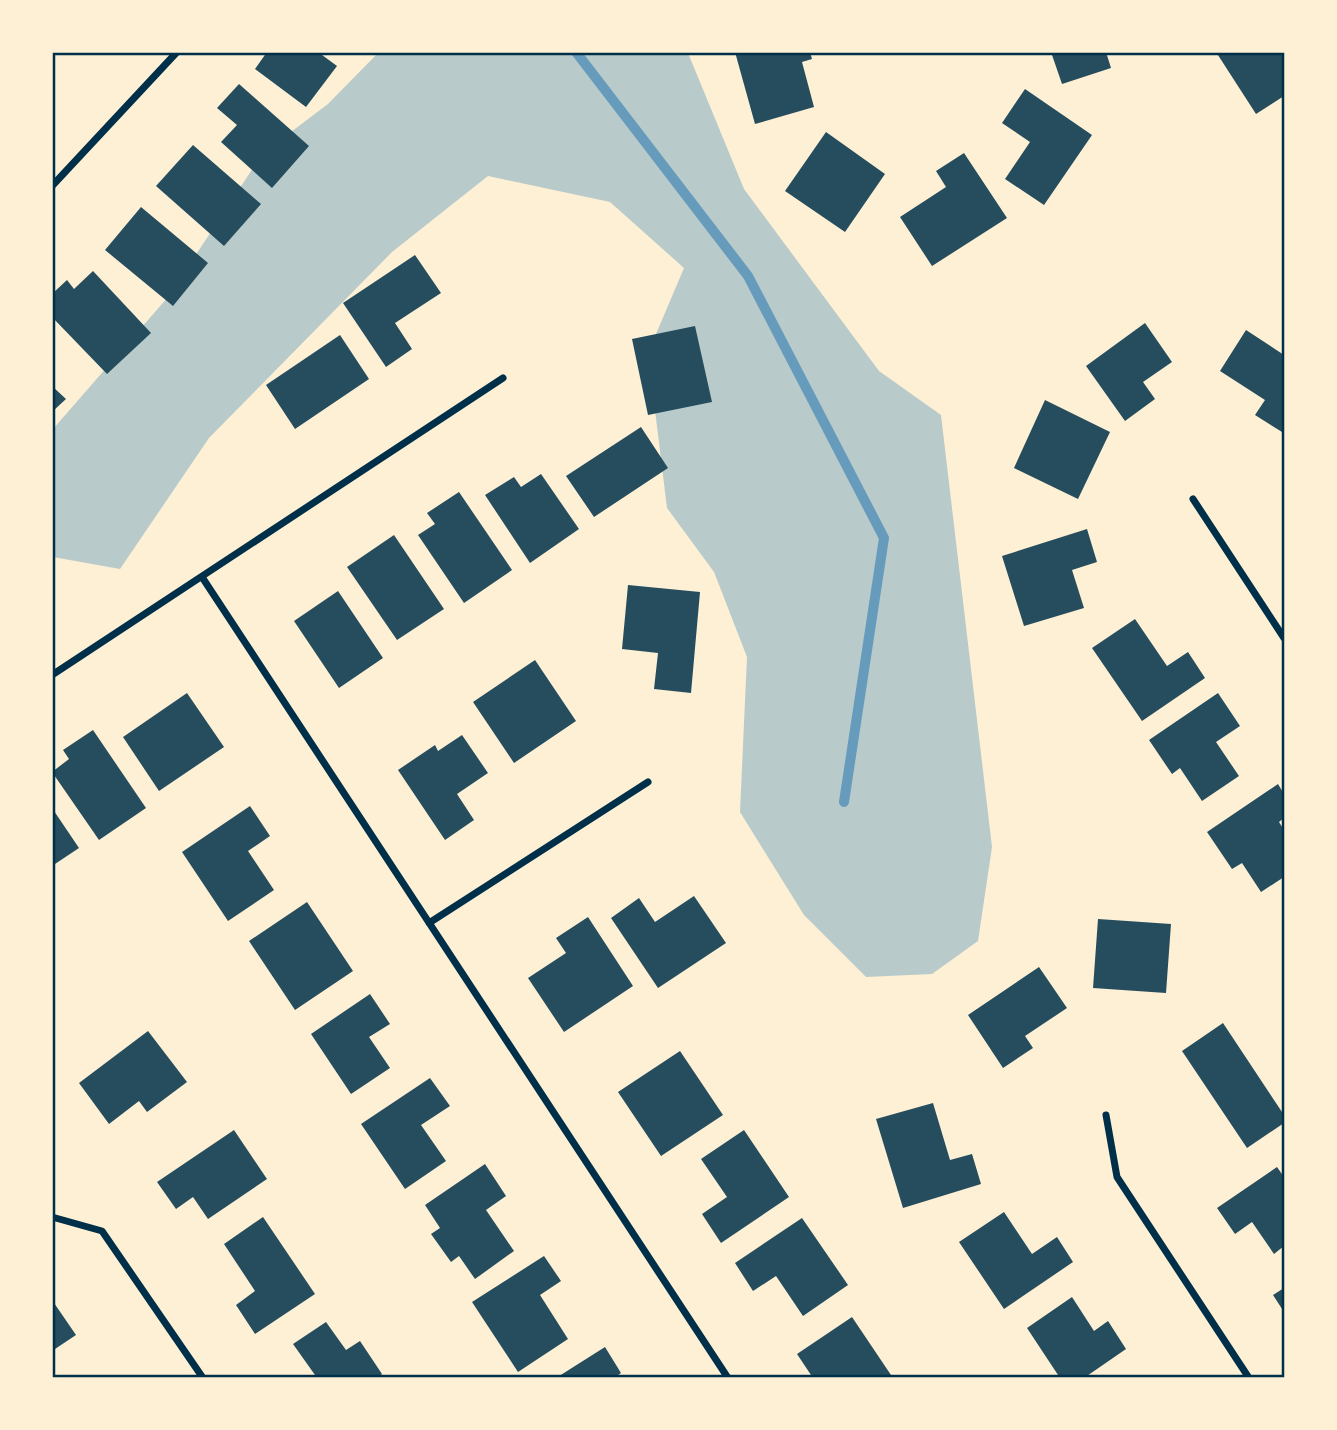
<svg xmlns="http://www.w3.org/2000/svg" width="1337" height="1430" font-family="'Archivo Narrow',sans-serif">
<rect width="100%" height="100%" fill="#fdf0d5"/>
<path fill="#b9caca" d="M378 53H688L744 189 879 371 941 415 992 847 978 941 932 974 866 977 804 915 740 812 747 657 714 572 667 508 648 353 684 268 610 202 488 176 392 252 209 438 120 569 53 557V429L168 297 263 153 328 104Z"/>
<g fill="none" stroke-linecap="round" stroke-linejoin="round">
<path stroke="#669bbc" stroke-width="10" d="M576 52 748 276 884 538 844 802"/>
</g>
<path fill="#264d5e" d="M267 52H318L337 66 306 107 255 69Z
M735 52H810L812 59 802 62 814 107 755 124Z
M1051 52H1106L1111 68 1062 84Z
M1216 52H1284V96L1256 114Z
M239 84 309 146 272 188 221 142 237 125 217 108Z
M1025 89 1092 135 1044 205 1005 179 1030 142 1002 123Z
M826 132 885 174 845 232 785 191Z
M193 145 261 204 224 246 156 186Z
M964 153 1007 218 932 266 900 217 946 187 936 171Z
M141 207 208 263 173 306 105 250Z
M415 255 441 293 395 323 412 349 386 367 343 303Z
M93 271 151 333 107 374 52 317V294L67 280 74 289Z
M1145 323 1172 362 1143 382 1155 399 1125 421 1086 366Z
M695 326 712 402 648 415 632 339Z
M1246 330 1284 355V427L1282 432 1255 415 1265 400 1220 371Z
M340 335 369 379 295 429 266 385Z
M52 386 66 399 52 412Z
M1045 400 1110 432 1078 499 1014 468Z
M641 427 668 468 594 517 566 476Z
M541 474 579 529 530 563 485 495 514 477 521 487Z
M459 492 512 570 464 603 418 535 435 524 427 513Z
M1087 529 1097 562 1072 570 1084 608 1024 626 1002 556Z
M394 535 444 609 397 640 347 567Z
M628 585 700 592 691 693 654 689 658 653 622 649Z
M338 591 383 658 339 688 294 621Z
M1135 619 1167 666 1188 652 1205 678 1142 721 1092 648Z
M535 660 576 721 514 763 473 702Z
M187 693 224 747 159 791 123 737Z
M1218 693 1240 726 1216 742 1239 776 1202 801 1180 768 1172 774 1149 740Z
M93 730 146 808 99 840 52 772 69 759 63 750Z
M462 735 488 773 457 794 474 820 445 840 398 770 435 745 438 751Z
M1278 784 1284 794V818L1279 822 1284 830V877L1261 892 1242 863 1232 869 1207 832Z
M250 806 270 836 248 851 274 890 228 921 182 852Z
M52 808 79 848 52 866Z
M694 896 726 943 658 988 611 918 639 898 655 922Z
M307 902 353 971 295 1010 249 941Z
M588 917 633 986 564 1032 528 978 566 953 556 938Z
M1098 919 1171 924 1166 993 1093 988Z
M1039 967 1067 1008 1025 1036 1033 1048 1003 1068 968 1015Z
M370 994 390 1024 369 1037 390 1068 351 1094 311 1034Z
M1223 1023 1284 1115V1123L1247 1148 1182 1051Z
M148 1031 187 1082 147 1112 139 1101 109 1124 79 1083Z
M680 1051 723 1115 661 1156 618 1092Z
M430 1078 450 1106 421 1125 446 1161 405 1189 361 1124Z
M933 1103 950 1160 972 1154 981 1184 903 1208 876 1119Z
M234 1130 267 1179 208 1219 193 1197 176 1209 157 1182Z
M744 1130 789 1197 721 1243 702 1214 727 1197 701 1159Z
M485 1164 506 1196 486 1210 514 1251 475 1279 459 1256 451 1262 431 1234 440 1228 425 1205Z
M1277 1167 1284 1177V1246L1274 1254 1252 1222 1235 1234 1217 1208Z
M1004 1212 1032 1254 1057 1237 1073 1262 1004 1309 959 1242Z
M263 1217 315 1294 255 1334 236 1305 255 1291 224 1244Z
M802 1218 848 1285 803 1316 776 1276 753 1291 735 1263Z
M544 1256 561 1281 540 1295 568 1339 518 1372 472 1302Z
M1284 1288V1312L1273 1295Z
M1072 1297 1094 1331 1108 1321 1126 1349 1084 1378H1060L1027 1328Z
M52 1300 76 1335 52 1351Z
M852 1317 893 1378H813L797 1354Z
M326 1322 346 1350 360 1341 382 1374 377 1378H311L315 1375 293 1344Z
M605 1347 621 1373 614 1378H556Z"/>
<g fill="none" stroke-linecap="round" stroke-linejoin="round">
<path stroke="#003049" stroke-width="7" d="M52 186 177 52
M1193 499 1284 638
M202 577 728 1378
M52 675 503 378
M429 923 648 782
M1106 1115 1117 1177 1249 1378
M52 1217 102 1231 203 1378"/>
</g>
<rect width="1337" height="1430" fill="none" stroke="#fdf0d5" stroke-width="108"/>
<rect x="54" y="54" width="1229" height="1322" fill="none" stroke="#003049" stroke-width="2.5"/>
</svg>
